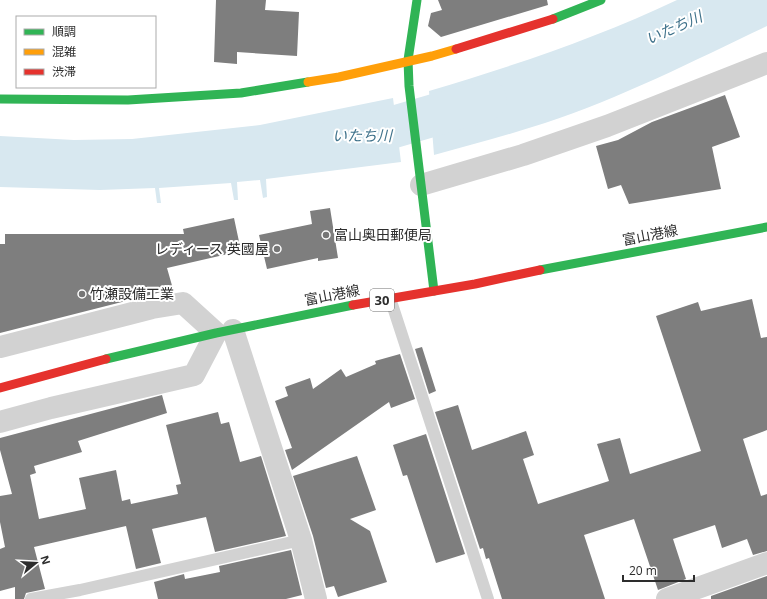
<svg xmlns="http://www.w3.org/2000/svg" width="767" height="599" font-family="'Open Sans','Noto Sans JP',sans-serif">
<rect width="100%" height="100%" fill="#fff"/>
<path fill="#d8e8f0" d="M677 0H767V26C695 60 621 98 545 123 508 135 471 145 434 155L429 91C513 66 597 38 677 0Z
M393 98 401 162 266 179 267 197 263 198 260 180 237 182 238 200H234L231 183 159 188 161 203H157L155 188 100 190 0 187V136L74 140 132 139 260 125Z"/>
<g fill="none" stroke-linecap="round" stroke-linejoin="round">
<path stroke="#d8e8f0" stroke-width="42" d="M339 138 373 133 486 100"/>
</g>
<path fill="#7e7e7e" d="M216 0H266L265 10 299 12 297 56 237 52V64L214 62Z
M438 0H547L548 5 441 37 428 26 431 13 442 10Z
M725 95 740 137 712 147 721 189 629 204 621 185 608 189 596 146 618 140 652 122Z
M330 208 338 258 318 261V258L267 269 259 235 312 224 310 211Z
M234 218 241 251 167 268 173 289 0 333V244H5V234H184L183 229Z
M752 299 761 338 767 337V430L743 439 761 496 767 494V551L753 555 747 539 722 548 715 525 673 539 686 579 658 590 634 519 584 535 605 599H502L489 558 486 559 483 548 480 549 435 412 458 405 472 450 526 431 534 455 523 459 538 504 609 481 597 444 620 438 630 474 701 451 656 316 698 302 701 311Z
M422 347 436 391 429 394 415 349Z
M400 354 415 399 391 408 389 402 292 470 285 450 292 448 275 401 288 396 285 387 310 378 313 389 341 369 346 377 376 364 375 361Z
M162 395 167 413 78 441 82 452 34 466 36 473 30 475 39 519 86 509 79 478 116 470 122 501 130 499 131 504 178 494 176 485 181 484 166 425 218 412 221 424 229 422 240 462 261 456 286 536 215 552 206 517 152 529 161 563 136 569 126 526 34 547 45 589 26 593 24 599H15V587L0 591V549L5 547 0 522V496L12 494 0 450V438Z
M426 434 465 554 436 563 407 475 403 476 393 445Z
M357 456 376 510 350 519 370 531 387 582 338 597 334 586 326 588 313 536 293 476Z
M291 550 302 595 286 599H158L154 582 184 574 185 579 220 572 219 566Z
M767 576V599H711V596Z"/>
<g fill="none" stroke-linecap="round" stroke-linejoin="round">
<path stroke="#d2d2d2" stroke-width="12" d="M390 298 488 599
M31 599 80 590 301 540"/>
<path stroke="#d2d2d2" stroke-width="22" d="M421 185 523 155 607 126 767 63
M233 330 301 540 316 599
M0 347 152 308 183 303 216 333 194 375 51 408 0 422
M667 599 767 563"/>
<path stroke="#30b455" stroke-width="9" d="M417 0 408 60 409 86 434 291
M553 19 601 0
M0 99 128 100 241 93 308 82
M540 270 767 227
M106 359 216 333 353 305"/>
<path stroke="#ff9f0a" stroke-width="9" d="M308 82 339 77 432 56 456 49"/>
<path stroke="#e5322d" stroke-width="9" d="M456 49 553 19
M353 305 475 284 540 270
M0 388 106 359"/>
</g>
<g fill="#767676" stroke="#fff" stroke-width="1.5">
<circle cx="326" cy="235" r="4"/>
<circle cx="277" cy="249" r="4"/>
<circle cx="82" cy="294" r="4"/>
</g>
<g text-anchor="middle" stroke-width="4" stroke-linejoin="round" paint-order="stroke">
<rect fill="#fff" stroke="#6c6c6c" stroke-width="1" x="370" y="289" width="24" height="22" rx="3"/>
<g font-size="13" font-weight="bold" fill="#2d2d2d">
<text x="382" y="305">30</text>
</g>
<g font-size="14" fill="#2d2d2d" stroke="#fff" text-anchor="start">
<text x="334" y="240">富山奥田郵便局</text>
<text x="269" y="254" text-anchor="end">レディース 英國屋</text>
<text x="90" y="299">竹瀬設備工業</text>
</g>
<g font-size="14" fill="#2d2d2d" stroke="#fff">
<text transform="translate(650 235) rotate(-11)" y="5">富山港線</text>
<text transform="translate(332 295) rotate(-11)" y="5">富山港線</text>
</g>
<g font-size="15" font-style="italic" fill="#3f728b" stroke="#fff">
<text transform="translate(674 28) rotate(-24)" y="5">いたち川</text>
<text x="362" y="141">いたち川</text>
</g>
</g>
<rect x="16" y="16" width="140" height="72" fill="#ffffff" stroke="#ababab"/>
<rect x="24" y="29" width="20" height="6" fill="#30b455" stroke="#ababab"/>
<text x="52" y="36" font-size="12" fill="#2d2d2d">順調</text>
<rect x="24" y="49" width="20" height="6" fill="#ff9f0a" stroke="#ababab"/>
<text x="52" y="56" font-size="12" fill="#2d2d2d">混雑</text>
<rect x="24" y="69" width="20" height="6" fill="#e5322d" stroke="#ababab"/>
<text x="52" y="76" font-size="12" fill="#2d2d2d">渋滞</text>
<g transform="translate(36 563) rotate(72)" stroke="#ffffff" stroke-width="3" paint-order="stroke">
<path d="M0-3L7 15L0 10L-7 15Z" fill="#2d2d2d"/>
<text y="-6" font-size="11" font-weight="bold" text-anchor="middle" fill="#2d2d2d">N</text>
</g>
<path d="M623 575v6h71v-6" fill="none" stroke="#2d2d2d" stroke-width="2"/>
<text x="629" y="575" font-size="12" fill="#2d2d2d" stroke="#ffffff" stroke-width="3" paint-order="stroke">20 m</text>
</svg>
